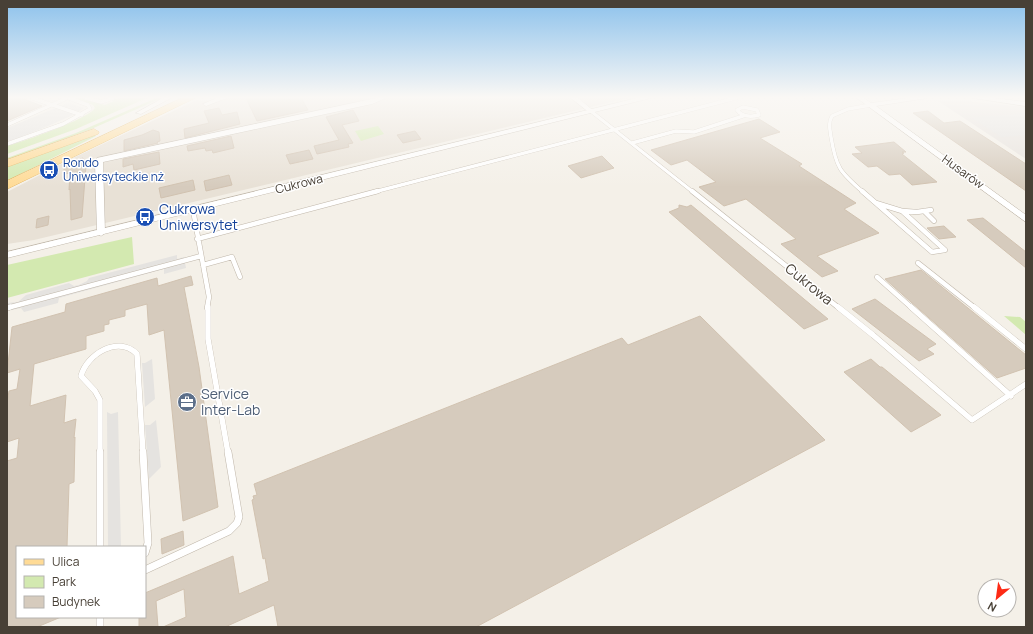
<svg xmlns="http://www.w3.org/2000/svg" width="1033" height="634" font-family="Manrope,sans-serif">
<rect width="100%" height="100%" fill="#f4f0e8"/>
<path fill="#e8e1d6" d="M227 98H628L34 240 7 244V192L71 159 197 100 213 102Z"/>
<path fill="#e7e2dd" d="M955 100 1026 107V159L938 101Z"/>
<path fill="#d3e9b0" d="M74 98H81L105 105 114 101 111 100 122 98H147L76 129 7 154V146C22 142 88 119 95 108L93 105Z
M156 98H162L89 130 7 160V158L76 133Z
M378 126 384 134 361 141 355 131Z
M95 135 96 136 7 181V167Z
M132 237 134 264 7 298V265Z
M1004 316 1020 317 1026 322V335Z"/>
<path fill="#e5e3e0" d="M68 103 84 108 75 114 46 127 10 141 7 140V128Z
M1026 113V135L1001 137 972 118Z
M177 255V259L184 257 186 268 164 274V269L59 298 58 303 24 312 21 308 7 311V303L18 302 26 295 69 283 74 286 79 285 87 281 89 278Z
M152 359 155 399 145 407 142 363H145Z
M107 412 111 414 118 412 121 547H108Z
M156 420 161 467 149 479 145 425H150Z"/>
<path fill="#d6cbbd" stroke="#d1c2b0" d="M7 98H21L42 106 7 121Z
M246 98H282L285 100 301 98 308 110 257 121Z
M219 108 222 115 237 112 240 124 185 138 184 129 209 123 204 111Z
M353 110 359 121 342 125 353 143 348 144 349 147 317 154 314 146 339 140 326 117Z
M928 111 944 123 960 121 1026 164V191L913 113Z
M759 119 780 132 760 138 802 164 799 166 856 203 844 209 879 233 817 256 838 271 822 277 781 244 796 239 746 199 724 206 699 187 716 182 687 160 671 165 651 150Z
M153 130 159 132 160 141 157 142 158 143 124 151V140L142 135Z
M415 131 421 139 403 143 397 135Z
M231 136 234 148 213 153 212 150 206 151 205 148 188 151 187 146Z
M894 142 906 152H902L904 153 902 154 937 182 912 185 900 174 889 175 877 166 868 167 852 154 862 153 855 147Z
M309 150 313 159 290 164 286 155Z
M159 152 160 164 134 170 133 164 123 167V159Z
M602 156 614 168 581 178 568 166Z
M83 158 82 166 86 165 82 217 71 220 70 189 69 190 70 173 64 174V164Z
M229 175 232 185 206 191 204 181Z
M193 180 195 190 161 198 159 188Z
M679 205 687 207 691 205 828 319 804 329 669 212 679 208Z
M49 216 48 225 36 228 37 219Z
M983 218 1026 252V268L967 220Z
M944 226 956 237 939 239 927 228Z
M921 270 1026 355V368L997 378 885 279Z
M191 276 193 285 184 287 199 367 218 507 183 521 164 330 149 335 147 304 125 310V316L109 320V324L104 325V331L86 336V349L34 364 30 406 66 395 64 423 76 419 74 438 75 437 74 482 69 484 67 547H17V617H61L37 627H7V461L17 458 19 438 7 442V403L9 391 17 389 20 369 7 373 12 327 65 312 66 304 157 278 158 286Z
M875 299 936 344 927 349 934 354 919 361 852 309Z
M700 316 825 440 476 627H278L274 605 225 627H163L186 617 184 589 156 601 158 627H139V617H145V593L233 556 239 594 269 581 265 558 263 559 252 500 254 499 253 496 257 495 254 484 622 338 628 345Z
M871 359 880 367H882L941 415 911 432 844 372Z
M183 531 184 545 162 554 161 539Z"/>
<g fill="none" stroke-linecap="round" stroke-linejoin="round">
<g stroke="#c0b7aa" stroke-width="4">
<path id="service-far3" d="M32 98 82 115
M86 98 101 102 113 98
M743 107 757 110 759 115C751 117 742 117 737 110Z
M592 112 693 192
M7 125 67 98
M632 143 676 131 694 132 743 116
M7 144 63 124 90 109 88 105 69 98
M374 192 736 98
M863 192C840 172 836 168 831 137 830 130 828 123 832 116L848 109 871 105"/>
</g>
<g stroke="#c0b7aa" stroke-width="5.5">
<path id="service-far2" d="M692 191 839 308
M862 191 932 252 945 250 902 211 876 203
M193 210 209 297 207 308
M903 211 917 212 931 210
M924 211 934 221
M197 239 378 191
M918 263 975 308
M203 265 232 257 240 277
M877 277 912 308
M7 308 201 256"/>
</g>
<g stroke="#c0b7aa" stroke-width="6">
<path id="service-far1" d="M208 307V339L228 453
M838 307 873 335 972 420 1026 384
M911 307 1011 396
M974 307 1026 349
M7 308 10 307
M100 453V400L95 391 81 376C87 354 118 335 137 354L143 453"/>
</g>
<g stroke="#c0b7aa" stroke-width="8">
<path id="service" d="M100 452V547
M143 452 148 543 145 553
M145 570 229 531 237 523 239 517 228 452
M100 617V627"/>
</g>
<g stroke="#c0b7aa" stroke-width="1">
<path id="minor" d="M163 98H171L141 114 136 113Z
M217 98H227L206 106 203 104Z
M376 98H386L372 104 103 162 105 233 101 236 97 233 95 162 97 158Z
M571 98H578L595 112 590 113Z
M857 98H864L871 103 908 98H928L876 106 1026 215V222Z
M973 98H994L1026 102V106Z"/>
</g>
<g stroke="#c0b7aa" stroke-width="1">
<path id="tertiary" d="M637 98H651L7 258V252Z"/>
</g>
<g stroke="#e6b864" stroke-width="1">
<path id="primary" d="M182 98H195L7 189V181Z
M94 129 99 132 98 134 7 167V160Z"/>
</g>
<use href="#service-far3" stroke="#fff" stroke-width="3.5"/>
<use href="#service-far2" stroke="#fff" stroke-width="4.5"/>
<use href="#service-far1" stroke="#fff" stroke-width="5.5"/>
<use href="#service" stroke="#fff" stroke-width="7"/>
<use href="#minor" fill="#fff" fill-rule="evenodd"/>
<use href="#tertiary" fill="#fff" fill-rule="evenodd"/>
<use href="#primary" fill="#ffdb96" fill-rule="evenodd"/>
</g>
<linearGradient id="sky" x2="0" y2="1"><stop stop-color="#8dc2ec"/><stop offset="0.52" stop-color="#faf8f5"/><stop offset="1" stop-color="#faf8f5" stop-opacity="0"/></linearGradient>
<rect width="1033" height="187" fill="url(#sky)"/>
<defs>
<g id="bus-disc" transform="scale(1)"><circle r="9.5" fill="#1a4fb4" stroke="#fff"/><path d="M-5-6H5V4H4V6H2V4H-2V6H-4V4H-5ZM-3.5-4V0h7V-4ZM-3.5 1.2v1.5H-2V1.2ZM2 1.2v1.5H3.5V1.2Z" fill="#fff"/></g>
<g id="office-disc" transform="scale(1)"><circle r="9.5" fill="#5c6f8a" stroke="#fff"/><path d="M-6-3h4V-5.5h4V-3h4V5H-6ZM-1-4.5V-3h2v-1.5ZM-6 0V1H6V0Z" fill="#fff"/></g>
</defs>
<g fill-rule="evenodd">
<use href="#bus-disc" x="49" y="170"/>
<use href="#bus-disc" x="145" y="217"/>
<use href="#office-disc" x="187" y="402"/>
</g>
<g text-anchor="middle" stroke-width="3" stroke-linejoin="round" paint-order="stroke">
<g font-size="12" fill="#164399" stroke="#fff" text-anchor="start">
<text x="63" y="167">Rondo<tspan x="63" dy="14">Uniwersyteckie nż</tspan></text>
</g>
<g font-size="12" fill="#484036" stroke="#fff">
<text transform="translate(963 172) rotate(36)" y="4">Husarów</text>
<text transform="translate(299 184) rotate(-14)" y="4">Cukrowa</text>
</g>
<g font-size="14" fill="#164399" stroke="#fff" text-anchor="start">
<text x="159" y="214">Cukrowa<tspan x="159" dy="16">Uniwersytet</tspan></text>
</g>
<g font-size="14" fill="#484036" stroke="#fff">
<text transform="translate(809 284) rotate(39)" y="5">Cukrowa</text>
</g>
<g font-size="14" fill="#4e5e75" stroke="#fff" text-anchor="start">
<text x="201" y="399">Service<tspan x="201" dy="16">Inter-Lab</tspan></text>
</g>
</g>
<rect width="1033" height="634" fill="none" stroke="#484036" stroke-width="16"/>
<rect x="16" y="546" width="130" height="72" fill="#ffffff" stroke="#b6b3af"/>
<rect x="24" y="559" width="20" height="6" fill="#ffdb96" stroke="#b6b3af"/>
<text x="52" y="566" font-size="12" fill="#484036">Ulica</text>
<rect x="24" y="576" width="20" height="12" fill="#d3e9b0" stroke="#b6b3af"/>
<text x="52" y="586" font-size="12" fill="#484036">Park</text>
<rect x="24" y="596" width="20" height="12" fill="#d6cbbd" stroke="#b6b3af"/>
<text x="52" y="606" font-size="12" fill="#484036">Budynek</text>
<g transform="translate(997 598) rotate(209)"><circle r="19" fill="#ffffff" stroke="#b6b3af"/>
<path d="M0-3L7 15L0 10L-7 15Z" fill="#fd2b16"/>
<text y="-6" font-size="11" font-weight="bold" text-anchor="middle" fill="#484036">N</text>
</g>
</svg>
